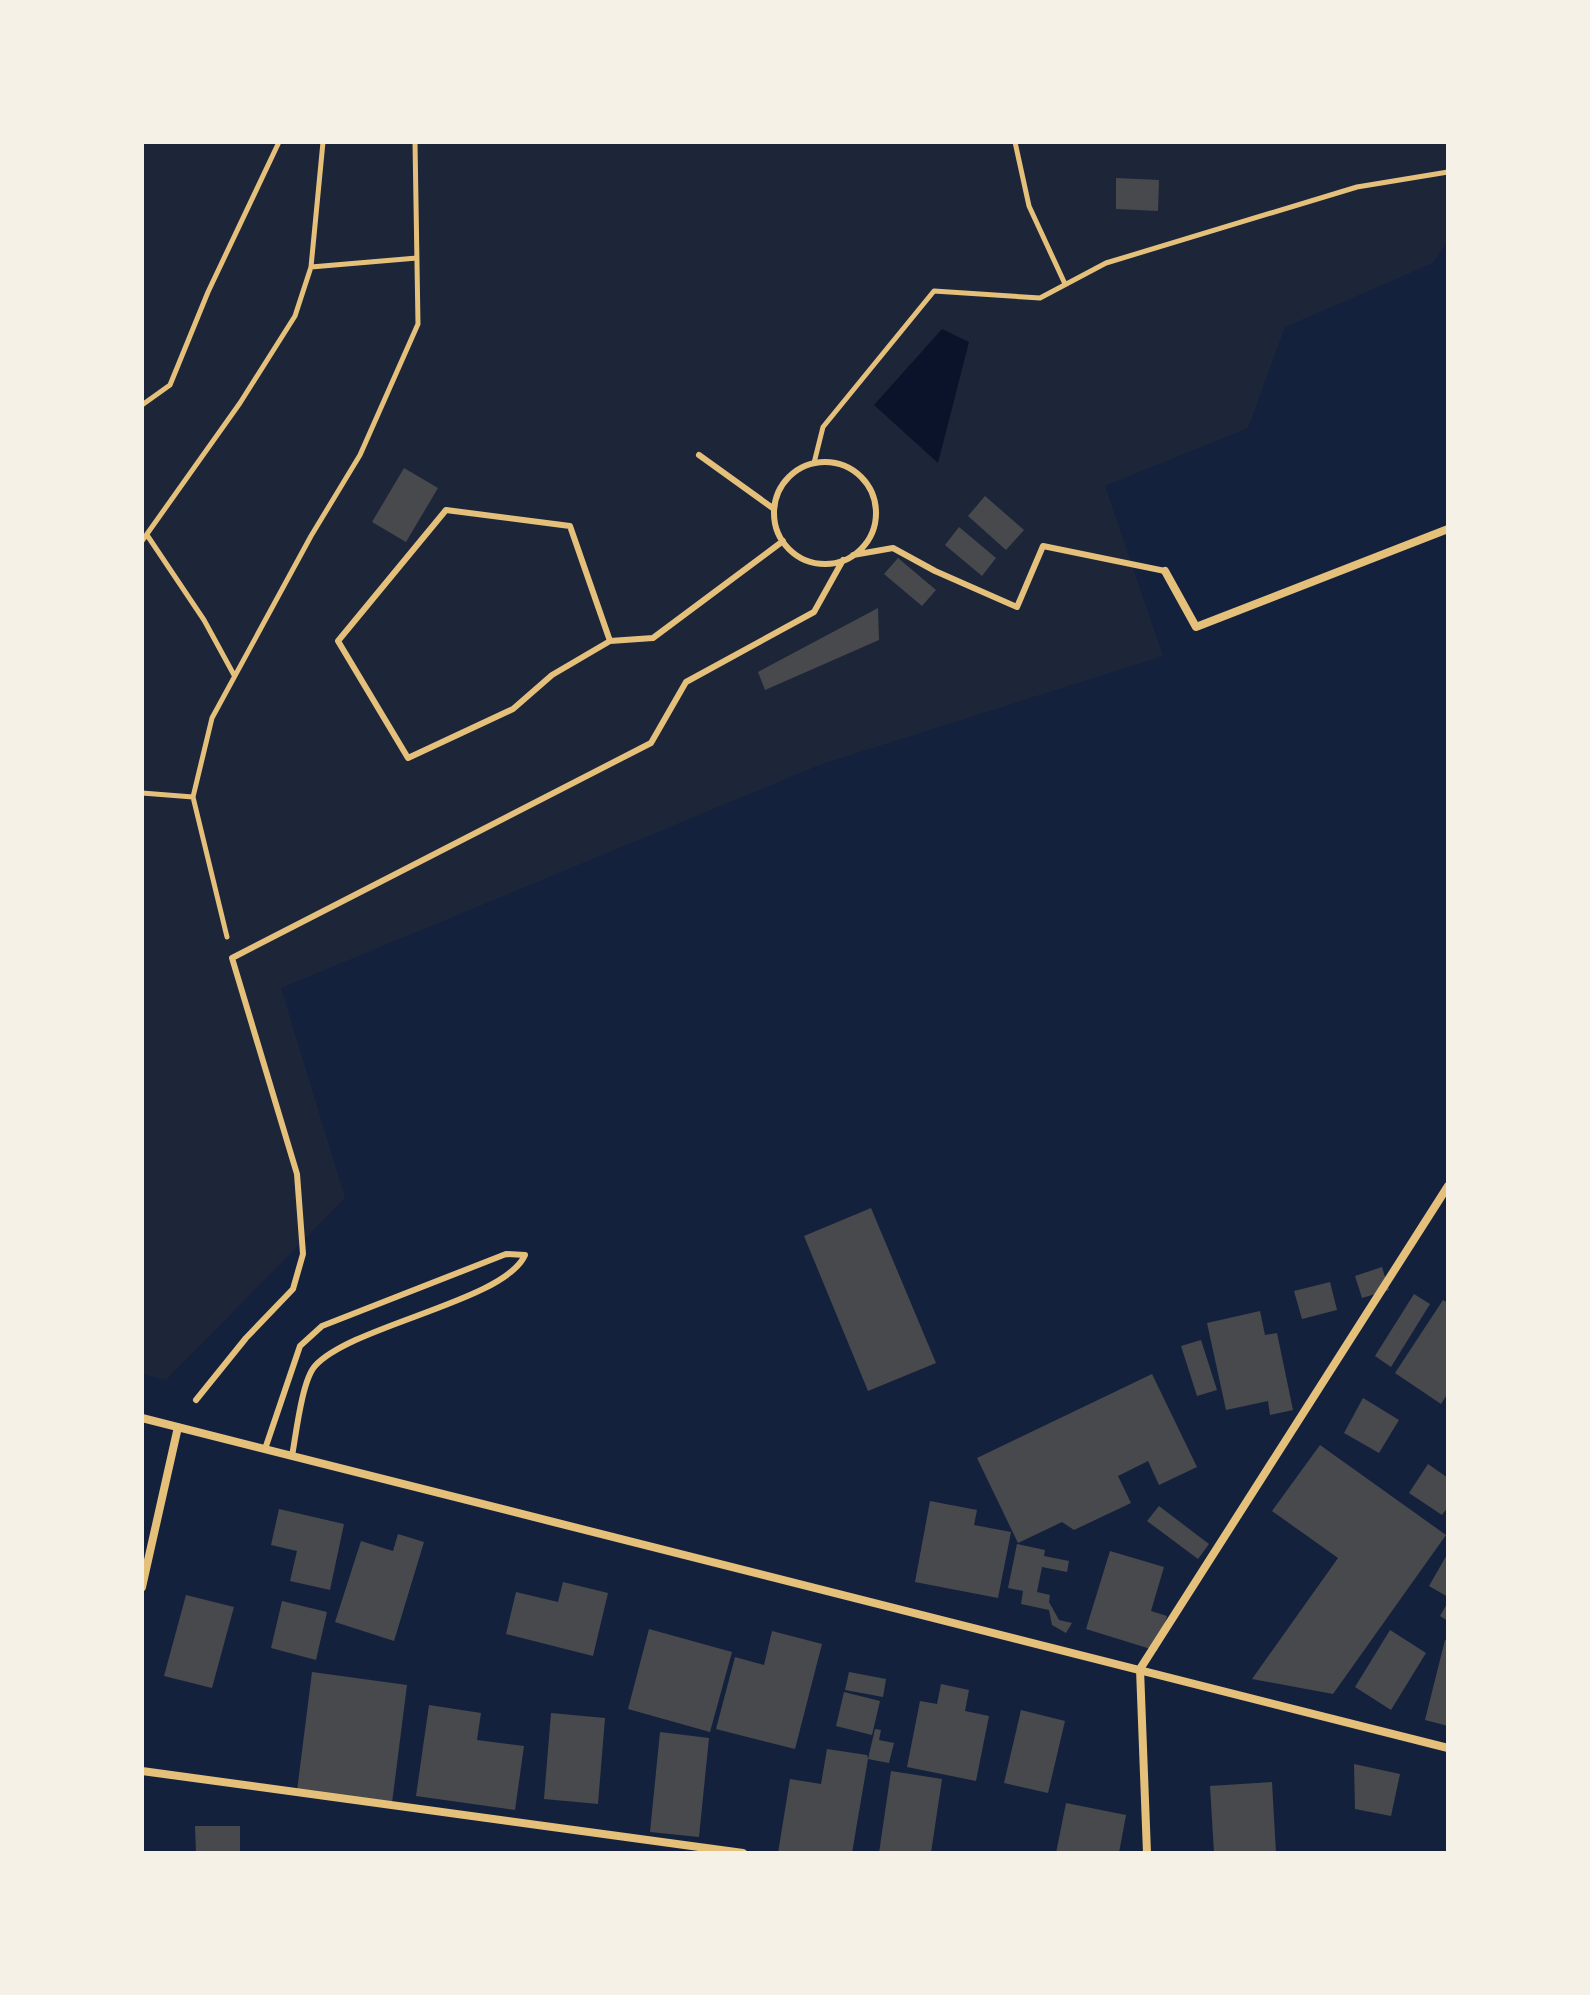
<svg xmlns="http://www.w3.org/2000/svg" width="1590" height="1995" font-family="'Space Grotesk',sans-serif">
<rect width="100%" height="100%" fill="#14213d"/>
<path fill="#1d2539" d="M142 142H1448V241L1433 263 1285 327 1248 428 1105 486 1163 656 822 764 281 988 345 1198 166 1380 142 1374Z"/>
<path fill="#0b132b" d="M942 329 969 342 938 463 874 405Z"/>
<path fill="#48494c" d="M1116 178 1159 180 1158 211 1116 209Z
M404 468 438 488 406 542 372 522Z
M985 496 1024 530 1006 550 968 516Z
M959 527 996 558 982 576 945 545Z
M898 558 936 590 922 606 884 574Z
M878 608 879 640 765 690 758 672Z
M871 1208 936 1363 868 1391 804 1236Z
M1382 1267 1389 1290 1362 1298 1355 1276Z
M1330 1282 1337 1310 1302 1319 1294 1291Z
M1414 1294 1430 1304 1391 1367 1375 1356Z
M1443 1300 1448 1303V1393L1441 1404 1395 1373Z
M1260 1311 1265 1335 1277 1333 1293 1410 1270 1415 1268 1401 1226 1410 1207 1323Z
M1201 1340 1217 1390 1197 1396 1181 1346Z
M1152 1374 1197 1467 1159 1485 1148 1461 1118 1476 1131 1503 1074 1530 1062 1522 1018 1543 977 1458Z
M1363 1398 1399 1420 1379 1453 1344 1433Z
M1320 1445 1446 1535 1333 1694 1252 1679 1338 1558 1272 1511Z
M1428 1464 1448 1478V1507L1442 1515 1409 1493Z
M930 1501 977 1510 974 1525 1011 1532 998 1598 915 1582Z
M1159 1506 1209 1544 1198 1559 1147 1521Z
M279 1509 344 1524 330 1590 290 1581 297 1551 271 1545Z
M398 1534 424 1542 394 1641 335 1622 361 1541 393 1551Z
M1017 1544 1045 1550 1044 1556 1069 1561 1067 1572 1042 1567 1037 1592 1050 1595 1049 1602 1059 1620 1072 1623 1066 1633 1052 1625 1049 1610 1021 1604 1023 1591 1008 1588Z
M1110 1551 1164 1567 1151 1611 1167 1616 1157 1651 1086 1629Z
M1448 1553V1597L1429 1586Z
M563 1582 608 1593 593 1656 506 1634 516 1592 558 1602Z
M186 1595 234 1607 212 1688 164 1676Z
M282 1601 327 1612 316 1660 271 1648Z
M1448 1602V1621L1440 1616Z
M649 1629 732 1652 710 1732 628 1709Z
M1390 1630 1426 1653 1391 1710 1355 1687Z
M772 1631 822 1644 795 1749 716 1729 735 1657 764 1665Z
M1445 1640 1448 1641V1726L1425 1720Z
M312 1672 407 1685 392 1803 297 1791Z
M849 1672 886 1679 883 1697 845 1690Z
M941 1684 969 1690 965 1711 989 1716 976 1781 907 1767 920 1701 937 1704Z
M844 1692 880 1701 872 1735 836 1726Z
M429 1705 481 1713 477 1740 524 1746 515 1810 416 1796Z
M1021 1710 1065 1721 1048 1793 1004 1783Z
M551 1713 605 1718 598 1804 544 1799Z
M875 1729 881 1730 879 1740 894 1743 889 1763 868 1759Z
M660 1732 709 1738 699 1837 650 1832Z
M827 1749 867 1755 868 1759 852 1853H778L790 1779 821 1784Z
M1354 1764 1400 1774 1391 1816 1355 1809Z
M891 1771 942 1779 931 1853H879Z
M1272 1782 1276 1853H1214L1210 1786Z
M1066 1803 1126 1815 1119 1853H1056Z
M195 1826H240V1853H196Z"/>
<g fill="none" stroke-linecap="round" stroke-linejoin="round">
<path stroke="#e5c07b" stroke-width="5" d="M1015 142 1029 206 1065 284
M311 267 417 258
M142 405 170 385 208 292 279 142
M814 463 823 427 934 291 1040 298 1106 263 1357 187 1448 172
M147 535 204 620 234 675
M142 541 240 403 295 316 311 267 323 142
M142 793 193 797
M227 937 193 797 212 718 311 536 360 455 418 324 415 142"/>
<path stroke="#e5c07b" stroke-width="6" d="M699 455 774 509
M774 513a51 51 0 1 1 102 0a51 51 0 1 1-102 0Z
M853 555 893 548 935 571 1017 607 1043 546 1165 571
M610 641 570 526 446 510 338 641 408 758 513 709 552 675 610 641 653 638 783 541
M196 1400 246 1338 293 1289 303 1254 297 1174 232 958 651 743 686 682 814 612 843 560
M265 1449 300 1346 322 1326 506 1254 525 1255C505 1301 352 1325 315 1366 302 1380 296 1435 292 1456"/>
<path stroke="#e5c07b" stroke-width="8" d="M1165 571 1196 627 1448 529
M142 1418 1448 1748
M142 1587 178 1427
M142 1771 743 1853
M1147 1853 1140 1669 1448 1186"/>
</g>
<rect width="1590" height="1995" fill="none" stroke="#f6f1e7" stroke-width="288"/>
</svg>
